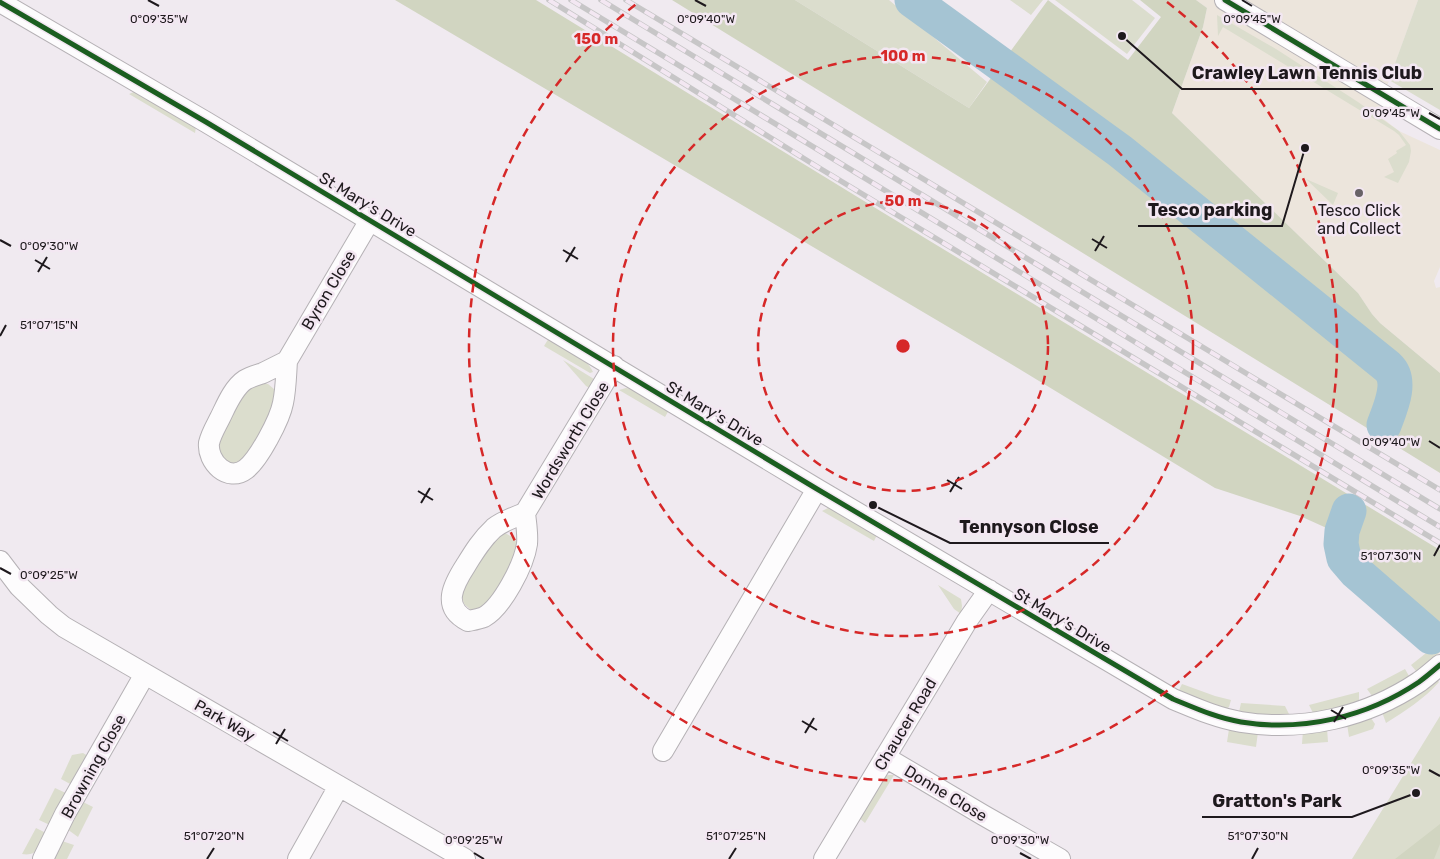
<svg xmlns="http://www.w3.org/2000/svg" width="1440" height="859" font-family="Rubik,sans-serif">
<rect width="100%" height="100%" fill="#f0eaf0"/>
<path fill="#ece5dc" d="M1196 0H1418L1377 114 1399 131 1440 150V267L1434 281 1436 288 1440 287V373L1380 323 1372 314 1358 293 1172 113 1203 27 1207 8Z"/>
<path fill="#dbddcd" d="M795 0H889L987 82 969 108Z
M1010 0H1043L1031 15Z
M1055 0H1132L1155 18 1127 54Z
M1418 0H1440V110L1389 80Z
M1217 15 1276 49 1358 102 1399 131 1410 145 1411 151 1409 162 1398 183 1384 177 1394 172 1388 159 1397 153 1396 151 1406 145 1399 135 1394 131 1223 27 1218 36Z
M136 91 196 127 195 133 129 94Z
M1306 179 1338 193 1333 205Z
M549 338C563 346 587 357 593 372L590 373 544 346Z
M563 360 594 379 595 382 593 390 586 386Z
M262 383 268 384 274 389 277 394 276 406 243 462 230 465 218 455 217 442 244 393 248 388Z
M626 388 632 389 669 410 665 417 619 390Z
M828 508 835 509 878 533 874 541 822 511Z
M505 533 514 538 518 545 513 563 487 606 479 611 471 610 464 604 462 597 463 588 470 574 498 535Z
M938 585 961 599 962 606 961 614 954 609Z
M1440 642V652L1426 665 1416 671 1411 665Z
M1405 669 1409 676 1387 689 1372 696 1367 689Z
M1436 678 1439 682C1424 699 1405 711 1386 723L1382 712Z
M1182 684 1215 696 1231 700 1229 707 1226 709 1181 694 1179 690Z
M1359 692V702L1313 713 1309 705Z
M1241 703 1285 706 1289 714 1263 715 1239 712Z
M1440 716V859H1352Z
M1371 718 1375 724 1373 729 1349 737 1347 724Z
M1327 728 1328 742 1302 744 1303 730Z
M1229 729 1258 732 1256 747 1227 742Z
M83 753 88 756 72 785 61 779 72 755Z
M888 775H894L865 823 858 817 883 777Z
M55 788 68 794 52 826 39 820Z
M81 801 93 807 78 837 67 829Z
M36 828 48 834C41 845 37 857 22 854Z
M62 841 74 845 67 859H53Z"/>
<path fill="#d1d5c1" d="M395 0H536L882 212 1440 550V637L1430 645 1345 571 1338 559 1327 552 1331 530 1300 516 1215 488 1011 364Z
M672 0H795L969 108 1048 0 1128 60 1161 17 1140 0H1196L1207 8 1203 27 1172 113 1358 293 1372 314 1380 323 1440 373V473Z
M1440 824V844L1434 859H1395Z"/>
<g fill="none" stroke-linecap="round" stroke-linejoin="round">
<path stroke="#a5c4d3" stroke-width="35" d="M912 0 1120 151 1388 367C1403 381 1390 409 1384 425
M1349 511 1342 531 1341 544 1344 558 1356 572 1431 637"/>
<g stroke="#b5b1b5" stroke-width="22">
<path id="minor" d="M1225 0 1440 129
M0 2 206 122 817 489 1173 699C1195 708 1217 718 1241 722 1303 732 1367 717 1419 682 1426 677 1433 671 1440 665
M287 361C279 365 271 369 263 373 257 375 250 377 245 380 233 388 226 406 220 418 216 426 211 434 209 443 207 462 228 483 246 469 259 459 280 419 283 403 286 389 286 375 287 361L370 220
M525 513C514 517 503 521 494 528 482 539 474 552 466 565 453 585 441 607 468 621 473 620 479 619 484 617 502 607 524 565 527 544 528 534 526 523 525 513L614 366
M0 561 19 586 49 615 64 627 465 859
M663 751 817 489
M885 757 983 815 1060 859
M43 859 65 814 145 674
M298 859 339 786
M824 859 967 621 989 590"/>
</g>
<use href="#minor" stroke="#fdfcfd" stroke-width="20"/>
<g stroke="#c7c6c7" stroke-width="5.5">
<path id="rail" d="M549 0 816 166 1440 543
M571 0 1440 527
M601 0 1440 509
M626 0 1440 490"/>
</g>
<use href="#rail" stroke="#f3e7f2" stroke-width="4" stroke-dasharray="11" stroke-linecap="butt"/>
<g stroke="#f3e7f2" stroke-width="8">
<path id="cycleway" d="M1225 0 1440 129
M0 2 206 122 817 489 1173 699C1195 708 1217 718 1241 722 1303 732 1367 717 1419 682 1426 677 1433 671 1440 665"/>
</g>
<use href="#cycleway" stroke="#1b5e20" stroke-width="5"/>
</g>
<path fill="none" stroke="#1e191d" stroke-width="2" d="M148 0 159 6M695 0 706 6M1242 0 1252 6M1429 113 1440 119M1092 239 1107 248M0 240 11 246M563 250 578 259M1095 251 1104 236M35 260 50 269M566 262 575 247M38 272 47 257M0 336 6 325M1429 441 1440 448M947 480 962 489M418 491 433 500M950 492 959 477M421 503 430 488M1434 556 1440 545M0 568 11 574M1331 710 1346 719M802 721 817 730M1334 722 1343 707M273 732 288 741M805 733 814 718M276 744 285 729M1429 770 1440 776M474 853 484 859M1020 853 1031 859M207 859 214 848M729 859 736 848M1252 859 1258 848"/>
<g fill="none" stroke="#d62828" stroke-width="2.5" stroke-dasharray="9 6">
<circle cx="903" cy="346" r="145"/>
<circle cx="903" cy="346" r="290"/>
<path d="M1167 2A434 434 0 1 1 639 2"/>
</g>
<circle fill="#686267" stroke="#f3e7f2" stroke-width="2" cx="1359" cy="193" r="5"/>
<g text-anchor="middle" stroke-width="5" stroke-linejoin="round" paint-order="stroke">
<g font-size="16" fill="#1e191d" stroke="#f3e7f2">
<text transform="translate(368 204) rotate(31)" y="6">St Mary's Drive</text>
<text transform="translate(328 290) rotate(-59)" y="6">Byron Close</text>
<text transform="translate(715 413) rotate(31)" y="6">St Mary's Drive</text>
<text transform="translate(570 440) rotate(-59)" y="6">Wordsworth Close</text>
<text transform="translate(1063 620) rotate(31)" y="6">St Mary's Drive</text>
<text transform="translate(225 720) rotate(30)" y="6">Park Way</text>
<text transform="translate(905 724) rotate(-59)" y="6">Chaucer Road</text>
<text transform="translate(93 766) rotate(-61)" y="6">Browning Close</text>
<text transform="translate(946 793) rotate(31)" y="6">Donne Close</text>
</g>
<g font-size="16" fill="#1e191d" stroke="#f3e7f2">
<text x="1359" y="216">Tesco Click<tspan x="1359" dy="18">and Collect</tspan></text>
</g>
</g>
<g font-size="12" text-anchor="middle" fill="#1e191d" stroke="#f3e7f2" stroke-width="5" stroke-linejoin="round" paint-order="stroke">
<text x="706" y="23">0°09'40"W</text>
<text x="159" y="23">0°09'35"W</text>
<text x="1252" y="23">0°09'45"W</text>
<text x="1391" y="117">0°09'45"W</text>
<text x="49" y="250">0°09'30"W</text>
<text x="49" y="329">51°07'15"N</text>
<text x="1391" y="446">0°09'40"W</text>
<text x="1391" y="560">51°07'30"N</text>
<text x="49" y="579">0°09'25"W</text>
<text x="1391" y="774">0°09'35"W</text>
<text x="214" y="840">51°07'20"N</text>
<text x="736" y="840">51°07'25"N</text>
<text x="1258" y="840">51°07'30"N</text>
<text x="474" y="844">0°09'25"W</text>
<text x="1020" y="844">0°09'30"W</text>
</g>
<circle cx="903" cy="346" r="8" fill="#d62828" stroke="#f3e7f2" stroke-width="2.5"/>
<g font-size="15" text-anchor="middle" font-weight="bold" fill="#d62828" stroke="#f3e7f2" stroke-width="5" stroke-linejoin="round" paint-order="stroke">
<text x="596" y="44">150 m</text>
<text x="903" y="61">100 m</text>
<text x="903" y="206">50 m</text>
</g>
<path fill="none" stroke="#1e191d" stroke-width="2" d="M1122 36L1182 89H1433M1305 148L1282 226H1138M873 505L950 543H1109M1416 793L1352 817H1202"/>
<g fill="#1e191d" stroke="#f3e7f2" stroke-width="2">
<circle cx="1122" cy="36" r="5"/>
<circle cx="1305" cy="148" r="5"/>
<circle cx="873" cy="505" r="5"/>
<circle cx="1416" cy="793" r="5"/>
</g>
<g font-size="18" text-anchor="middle" font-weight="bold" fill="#1e191d" stroke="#f3e7f2" stroke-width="5" stroke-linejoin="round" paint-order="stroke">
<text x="1307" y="79">Crawley Lawn Tennis Club</text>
<text x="1210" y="216">Tesco parking</text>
<text x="1029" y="533">Tennyson Close</text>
<text x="1277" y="807">Gratton's Park</text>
</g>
</svg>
